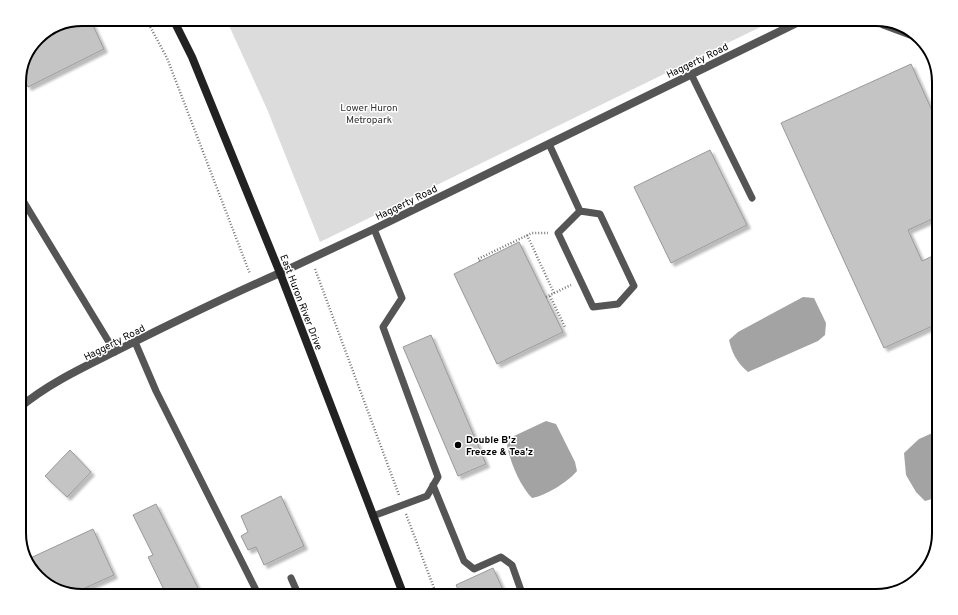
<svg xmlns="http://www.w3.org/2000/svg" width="958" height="615" font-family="Overpass,sans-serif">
<defs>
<filter id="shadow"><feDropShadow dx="3.5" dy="3.5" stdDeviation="1" flood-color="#0004"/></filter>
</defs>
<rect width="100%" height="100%" fill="#fff"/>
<path fill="#dcdcdc" d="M226 19H777L320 242 267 109Z"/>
<path fill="#a3a3a3" d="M803 297 814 298 826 323 825 335 818 341 748 372C737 363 732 353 729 340L738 332Z
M546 421 556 424 575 462 577 471C568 482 545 496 532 498 520 486 510 462 507 445L514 436Z
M939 430V497L925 501 916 492 906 475 904 453 919 439Z"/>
<path fill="#c4c4c4" stroke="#999" filter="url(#shadow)" d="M82 19H90L104 49 28 87 21 74 38 37Z
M911 64 939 126V208H938L939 216 908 230 922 261 939 253V323L884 348 781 123Z
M710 150 747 225 671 263 634 187Z
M519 242 563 332 497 364 454 274Z
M431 335 486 464 458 476 403 347Z
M70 450 91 472 67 497 45 476Z
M281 496 304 546 264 565 256 547 248 550 241 536 248 532 241 516Z
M156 504 202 596H167L148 557 153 555 133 515Z
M93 529 114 575 74 593 47 585 27 564 26 560Z
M493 568 506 596H461L456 585Z"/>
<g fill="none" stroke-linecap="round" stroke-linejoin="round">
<path stroke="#777" stroke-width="2.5" stroke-dasharray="1 2" stroke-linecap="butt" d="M146 19 167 58 250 274
M527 235 554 293
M480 261 478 259 532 233H548
M315 269 399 495
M550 296 565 327
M546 297 571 285
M406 514 437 596"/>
<path stroke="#555" stroke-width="7" d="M880 20 883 25 918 38
M691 74 752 198
M549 144 580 211 600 214 634 286 618 304 593 307 558 233 580 211
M19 194 115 352
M135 342 156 391 259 596
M433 485 464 561 474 569 501 557 512 565 523 596
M373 516 427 496 438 477 383 327 402 298 374 229
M291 578 299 596"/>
<path stroke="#555" stroke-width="8" d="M19 408C49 383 84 367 118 350 172 323 225 297 280 273"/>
<path stroke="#555" stroke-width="8" d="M280 273 374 229 805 19"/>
<path stroke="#222" stroke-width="8" d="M173 19 192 57 280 273 404 596"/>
</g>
<circle fill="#000" stroke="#fff" stroke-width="1.5" cx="458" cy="445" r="4"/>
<g text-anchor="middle" stroke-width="3" stroke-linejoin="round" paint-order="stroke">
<g font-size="10" fill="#000" stroke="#fff">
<text transform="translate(697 60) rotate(-26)" y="4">Haggerty Road</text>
<text transform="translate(406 202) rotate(-26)" y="4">Haggerty Road</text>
<text transform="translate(302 302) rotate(69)" y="4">East Huron River Drive</text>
<text transform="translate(114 342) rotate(-27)" y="4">Haggerty Road</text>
</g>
<g font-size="10" fill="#333" stroke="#fff">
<text x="369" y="111">Lower Huron<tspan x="369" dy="12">Metropark</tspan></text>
</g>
<g font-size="10" font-weight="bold" fill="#000" stroke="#fff" text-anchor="start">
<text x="466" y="443">Double B'z<tspan x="466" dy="12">Freeze &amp; Tea'z</tspan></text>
</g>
</g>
<path d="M0 0H958V615H0ZM82 26H876A56 56 0 0 1 932 82V533A56 56 0 0 1 876 589H82A56 56 0 0 1 26 533V82A56 56 0 0 1 82 26Z" fill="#fff" fill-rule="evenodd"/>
<path fill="none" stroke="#000" stroke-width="2" d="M82 26H876A56 56 0 0 1 932 82V533A56 56 0 0 1 876 589H82A56 56 0 0 1 26 533V82A56 56 0 0 1 82 26Z"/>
</svg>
